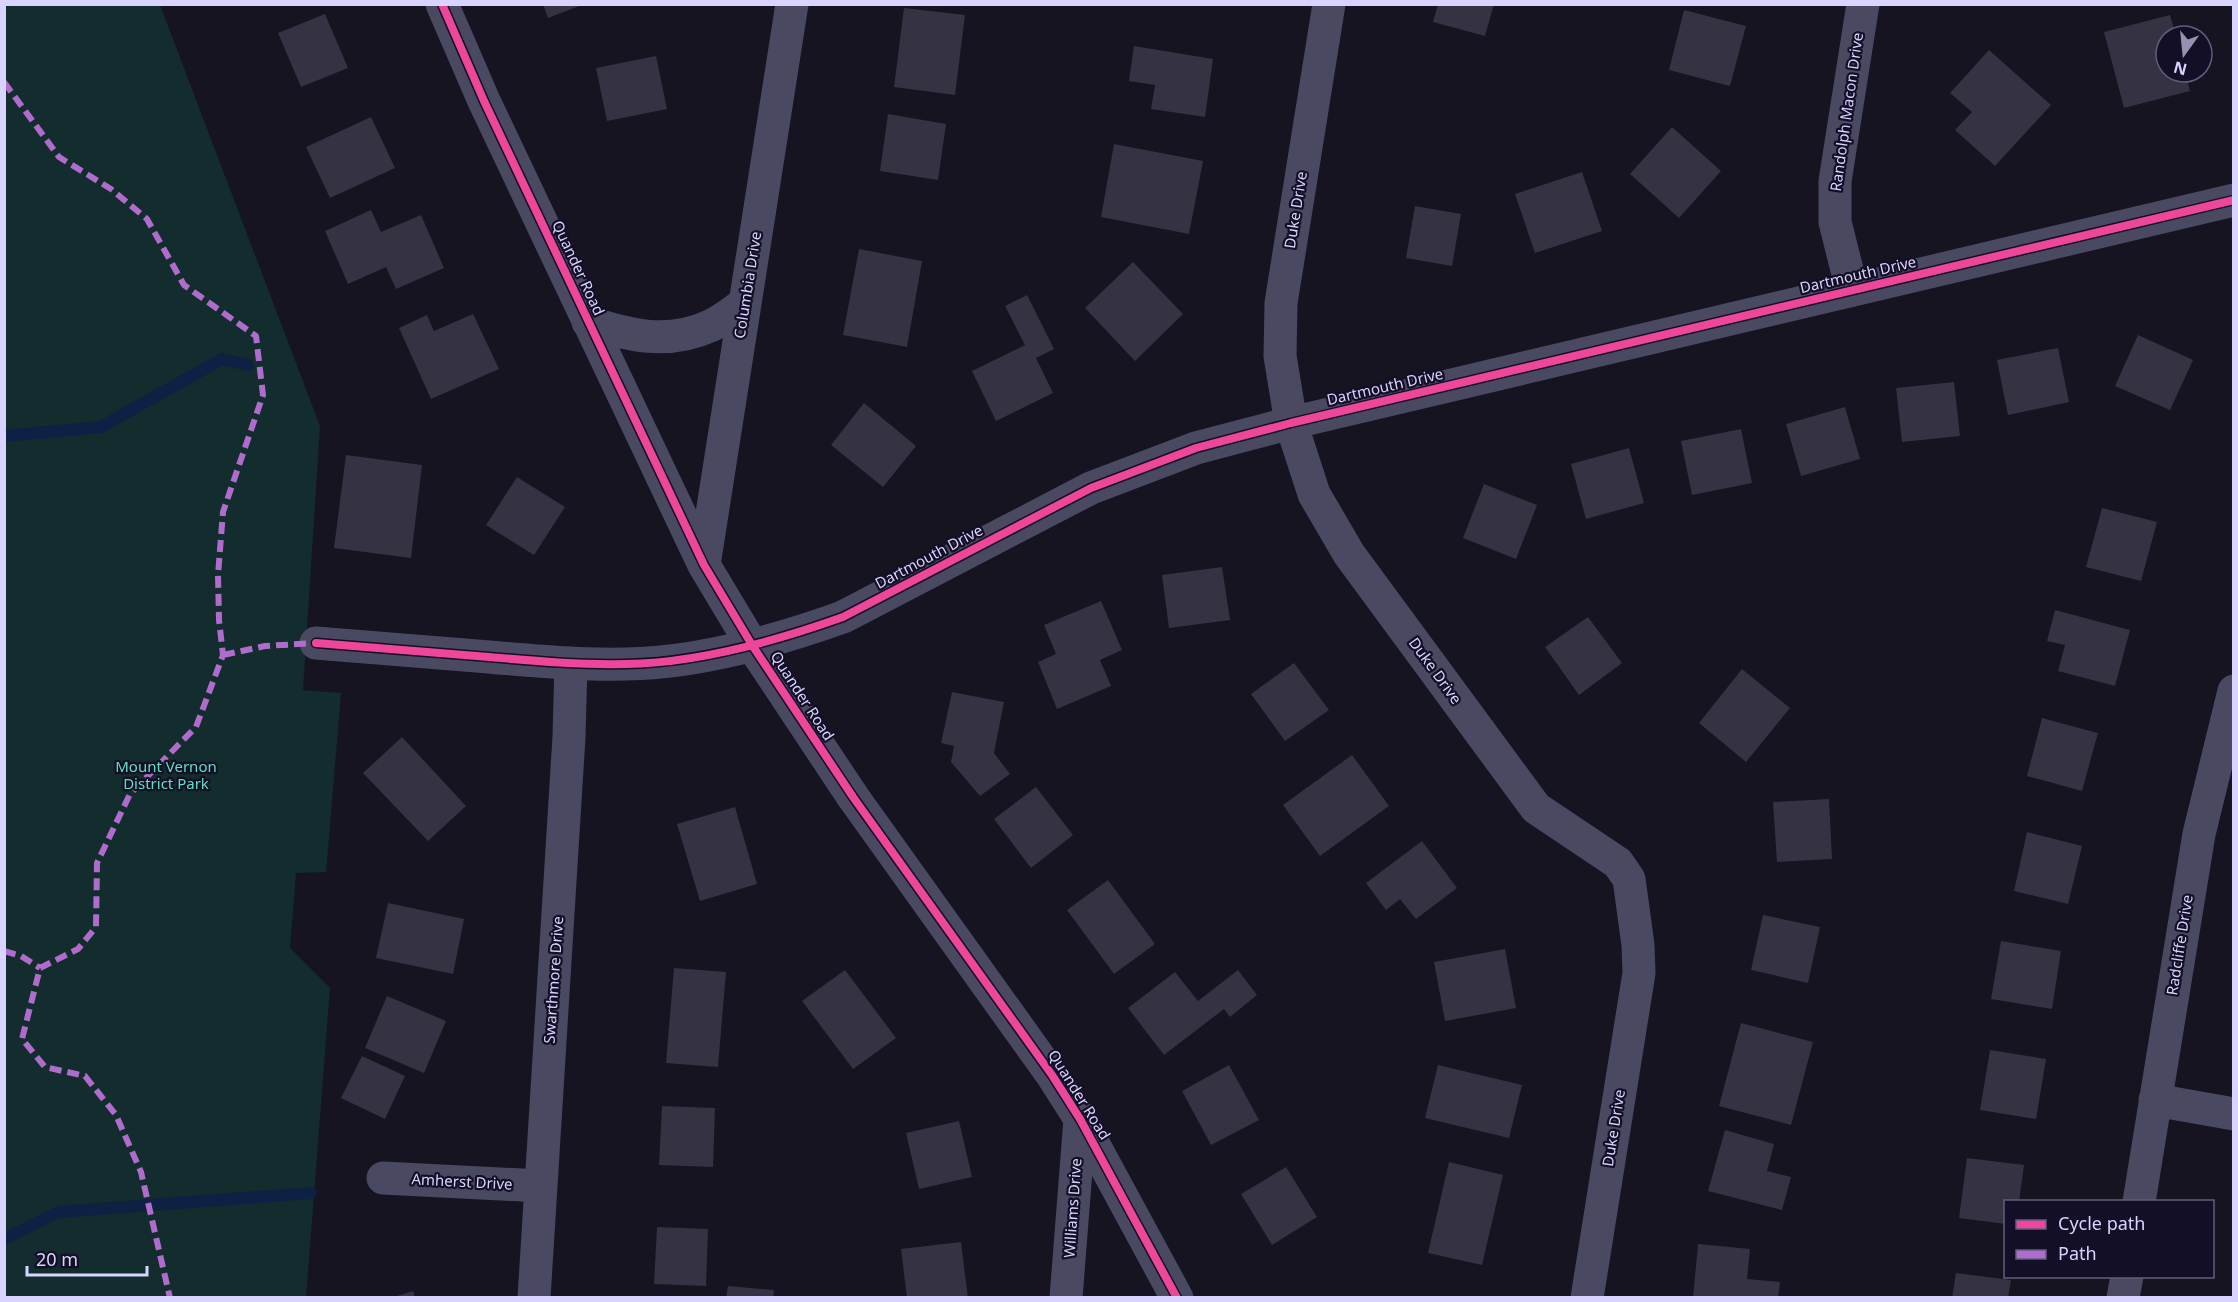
<svg xmlns="http://www.w3.org/2000/svg" width="2238" height="1302" font-family="'Noto Sans',sans-serif">
<rect width="100%" height="100%" fill="#161421"/>
<path fill="#132c2d" d="M5 5H160L320 426 303 690 341 693 326 872 296 873 290 948 330 988 306 1297 5 1298Z"/>
<g fill="none" stroke-linecap="round" stroke-linejoin="round">
<path stroke="#0d2144" stroke-width="12" d="M4 436 101 427 222 359 248 365
M4 1239 58 1212 311 1193"/>
</g>
<path fill="#343243" d="M543 4H582V5L548 18Z
M1438 4H1494L1485 36 1433 22Z
M904 8 965 15 955 95 894 87Z
M1684 10 1746 26 1730 86 1669 70Z
M325 14 348 68 301 87 278 33Z
M2170 15 2176 36H2166V72H2185L2190 91 2124 108 2104 32Z
M1134 46 1213 59 1205 117 1151 109 1155 85 1129 81Z
M1989 50 2051 105 1995 166 1955 130 1972 112 1950 93Z
M656 56 667 109 607 121 596 68Z
M888 114 946 124 938 180 880 171Z
M371 117 395 168 330 198 306 147Z
M1672 127 1721 171 1679 218 1630 174Z
M1114 144 1203 161 1189 234 1101 217Z
M1582 172 1602 231 1535 253 1515 194Z
M1415 206 1461 214 1452 266 1406 258Z
M371 210 381 232 421 215 444 268 396 289 386 267 348 284 325 231Z
M859 249 922 261 907 347 843 335Z
M1133 262 1183 314 1135 361 1085 308Z
M1027 295 1054 349 1036 358 1053 393 996 421 972 371 1025 345 1005 306Z
M473 314 499 369 431 399 399 328 427 315 434 331Z
M2138 335 2193 360 2170 410 2115 386Z
M2058 348 2069 402 2008 415 1997 360Z
M1954 382 1960 436 1902 442 1896 388Z
M864 403 916 446 883 487 831 445Z
M1845 407 1860 459 1801 476 1786 424Z
M1741 429 1752 483 1692 495 1681 441Z
M1629 448 1644 503 1586 519 1571 464Z
M346 455 422 465 411 558 334 548Z
M517 477 565 507 534 555 486 525Z
M1484 484 1537 505 1516 559 1463 538Z
M2102 508 2157 522 2141 581 2086 567Z
M1222 567 1230 620 1169 628 1162 575Z
M1101 601 1122 650 1100 660 1111 686 1057 709 1038 662 1056 654 1044 625Z
M2055 610 2130 630 2115 686 2058 671 2065 645 2047 641Z
M1588 617 1622 663 1579 695 1545 647Z
M1294 663 1329 710 1285 741 1251 694Z
M1742 669 1790 708 1746 762 1699 723Z
M952 692 1004 702 994 753 1010 774 980 796 951 762 954 746 941 743Z
M2042 718 2098 733 2082 791 2027 776Z
M402 737 466 806 428 841 363 773Z
M1352 755 1389 806 1320 856 1283 805Z
M1036 787 1073 835 1031 868 994 819Z
M1829 799 1832 859 1777 862 1773 802Z
M735 807 757 884 700 901 677 824Z
M2027 832 2082 846 2068 904 2014 891Z
M1422 841 1457 888 1416 919 1400 899 1386 910 1366 883Z
M1108 880 1155 944 1114 974 1067 910Z
M388 903 464 919 453 974 376 958Z
M1763 915 1820 927 1808 983 1751 970Z
M2001 941 2061 951 2052 1009 1991 999Z
M1505 949 1516 1008 1445 1021 1434 962Z
M674 968 726 972 718 1067 666 1063Z
M845 970 896 1038 853 1069 802 1001Z
M1238 970 1257 995 1230 1017 1224 1009 1164 1055 1128 1008 1175 972 1198 1001Z
M387 996 446 1021 424 1073 365 1048Z
M1741 1023 1813 1042 1791 1125 1719 1106Z
M1990 1050 2046 1059 2036 1119 1980 1110Z
M362 1056 405 1076 385 1119 341 1098Z
M1229 1065 1259 1120 1211 1145 1182 1091Z
M1438 1065 1522 1085 1509 1138 1425 1118Z
M662 1106 715 1108 713 1167 659 1165Z
M959 1121 972 1177 919 1189 906 1133Z
M1725 1130 1774 1144 1767 1171 1791 1177 1782 1210 1708 1191Z
M1967 1158 2024 1165 2019 1202H2006V1224L1959 1218Z
M1449 1162 1503 1175 1482 1265 1428 1253Z
M1286 1167 1317 1217 1272 1245 1241 1194Z
M657 1227 708 1229 706 1286 654 1284Z
M961 1242 968 1298H907L901 1249Z
M1698 1244 1750 1249 1747 1279 1780 1282 1778 1298H1693Z
M1956 1273 2011 1280 2008 1298H1952Z
M728 1286 774 1290 773 1298H726Z
M413 1291 415 1298H394V1297Z"/>
<g fill="none" stroke-linecap="round" stroke-linejoin="round">
<path stroke="#4a4962" stroke-width="33" d="M442 4 484 101 704 565 752 645 853 797 1052 1075 1080 1119 1177 1298
M1329 4 1281 303 1280 356 1291 423 1314 494 1349 554 1536 808 1618 863 1629 879 1638 945 1639 973 1587 1298
M1852 290 1835 222V181L1863 4
M588 322C630 336 668 345 710 326 722 321 734 311 745 303
M704 565 792 4
M316 643C374 648 432 652 489 657 535 661 580 665 626 664 697 663 776 641 843 617L1091 488 1196 448 1291 423 2234 200
M2155 1100 2234 1114
M383 1178 541 1186
M2139 1202 2199 834 2234 691
M534 1298 569 737 571 663
M1066 1298 1080 1119
M2123 1298 2127 1276"/>
<path stroke="#b06ccc" stroke-width="6" stroke-dasharray="12 6" stroke-linecap="butt" d="M4 82 59 157 111 189 147 219 184 285 256 336 263 395 223 512 218 575 219 620 223 655 196 727 130 794 97 863 96 927 78 949 40 968 22 1039 45 1067 85 1076 116 1115 141 1172 170 1298
M223 655 265 646 316 643
M4 951 21 956 40 968"/>
<g stroke="#130f26" stroke-width="11">
<path id="cycleway" d="M442 4 484 101 704 565 752 645 853 797 1052 1075 1080 1119 1177 1298
M316 643C374 648 432 652 489 657 535 661 580 665 626 664 697 663 776 641 843 617L1091 488 1196 448 1291 423 2234 200"/>
</g>
<use href="#cycleway" stroke="#ed469a" stroke-width="8"/>
</g>
<g text-anchor="middle" stroke-width="4.5" stroke-linejoin="round" paint-order="stroke">
<g font-size="15" fill="#d9d4ff" stroke="#130f26">
<text transform="translate(1847 112) rotate(-82)" y="5">Randolph Macon Drive</text>
<text transform="translate(1296 210) rotate(-81)" y="5">Duke Drive</text>
<text transform="translate(578 268) rotate(65)" y="5">Quander Road</text>
<text transform="translate(1858 275) rotate(-13)" y="5">Dartmouth Drive</text>
<text transform="translate(748 285) rotate(-81)" y="5">Columbia Drive</text>
<text transform="translate(1385 387) rotate(-13)" y="5">Dartmouth Drive</text>
<text transform="translate(929 557) rotate(-28)" y="5">Dartmouth Drive</text>
<text transform="translate(1435 671) rotate(54)" y="5">Duke Drive</text>
<text transform="translate(802 696) rotate(57)" y="5">Quander Road</text>
<text transform="translate(2180 945) rotate(-81)" y="5">Radcliffe Drive</text>
<text transform="translate(554 980) rotate(-86)" y="5">Swarthmore Drive</text>
<text transform="translate(1079 1095) rotate(58)" y="5">Quander Road</text>
<text transform="translate(1614 1128) rotate(-81)" y="5">Duke Drive</text>
<text transform="translate(462 1182) rotate(3)" y="5">Amherst Drive</text>
<text transform="translate(1073 1208) rotate(-86)" y="5">Williams Drive</text>
</g>
<g font-size="15" fill="#5fe0c0" stroke="#130f26">
<text x="166" y="772">Mount Vernon<tspan x="166" dy="17">District Park</tspan></text>
</g>
</g>
<rect width="2238" height="1302" fill="none" stroke="#d9d4ff" stroke-width="12"/>
<rect x="2004" y="1200" width="210" height="78" fill="#130f26" stroke="#625e7d" stroke-width="1.5"/>
<rect x="2016" y="1220" width="30" height="9" fill="#ed469a" stroke="#625e7d" stroke-width="1.5"/>
<text x="2058" y="1230" font-size="18" fill="#d9d4ff">Cycle path</text>
<rect x="2016" y="1250" width="30" height="9" fill="#b06ccc" stroke="#625e7d" stroke-width="1.5"/>
<text x="2058" y="1260" font-size="18" fill="#d9d4ff">Path</text>
<g transform="translate(2184 54) rotate(195)"><circle r="28" fill="#130f26" stroke="#625e7d" stroke-width="1.5"/>
<path d="M0-4.5L10 22L0 15L-10 22Z" fill="#9591b1"/>
<text y="-9" font-size="16" font-weight="bold" text-anchor="middle" fill="#d9d4ff">N</text>
</g>
<path d="M27 1266v9h120v-9" fill="none" stroke="#d9d4ff" stroke-width="3"/>
<text x="36" y="1266" font-size="18" fill="#d9d4ff" stroke="#130f26" stroke-width="4.5" paint-order="stroke">20 m</text>
</svg>
